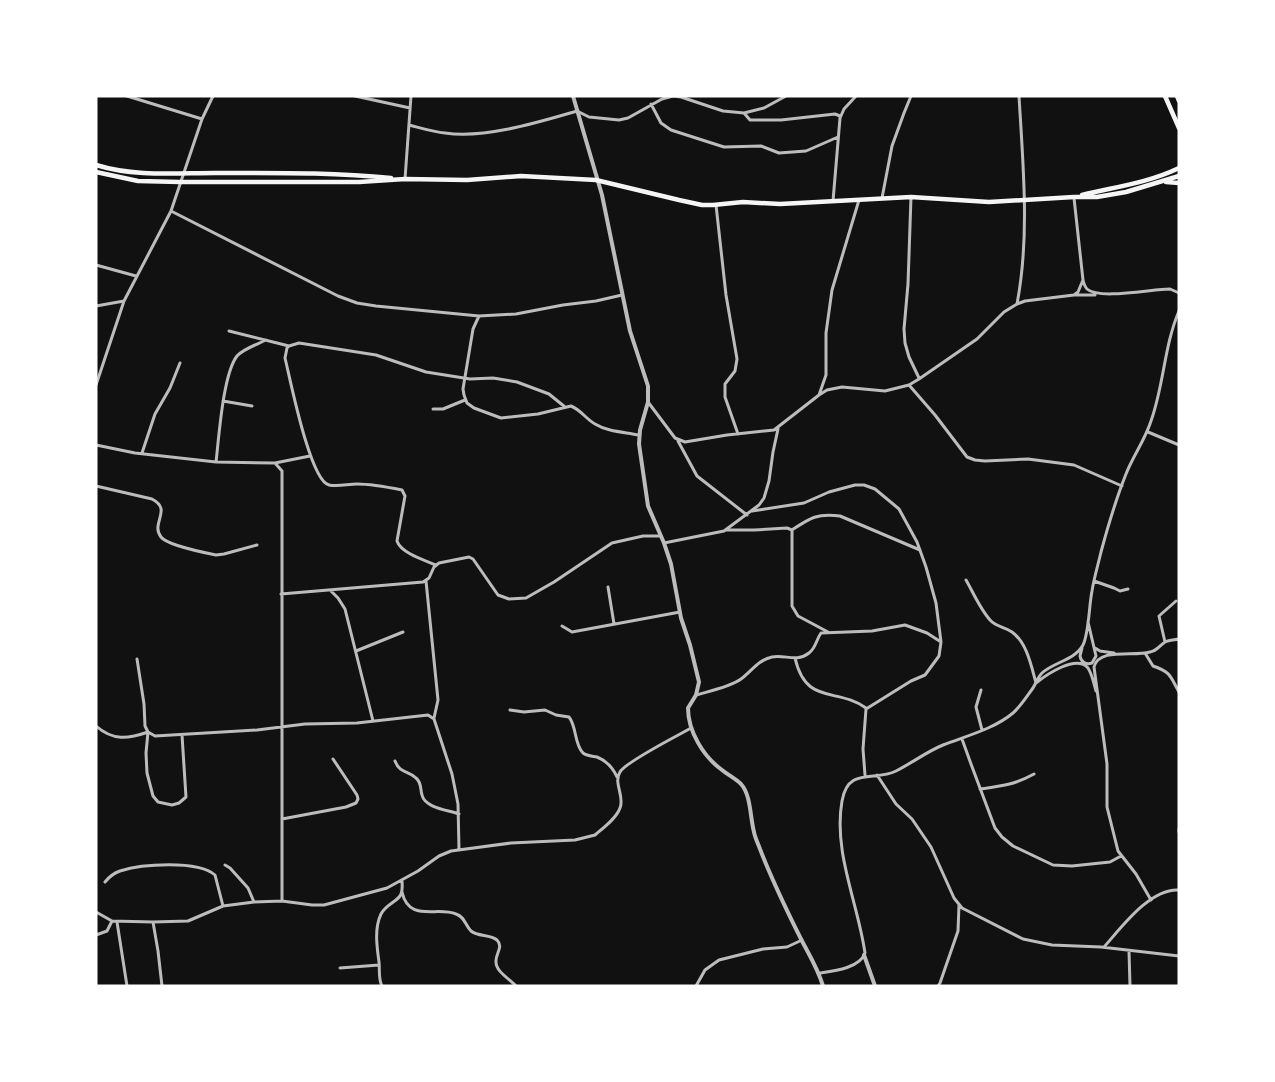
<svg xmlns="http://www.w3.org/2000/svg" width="1275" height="1082" font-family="Helvetica,sans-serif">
<rect width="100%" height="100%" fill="#111"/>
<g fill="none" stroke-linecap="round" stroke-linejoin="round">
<path stroke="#bcbcbc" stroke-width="3" d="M127 96 202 119
M355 96 410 108
M651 104 661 123 671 130 724 147 761 146 779 153 806 151 838 137
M744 113 750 120H781L835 114 840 116
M409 125C421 128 433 132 445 133 485 139 539 122 577 111L589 117 619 120 628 118 662 99 673 96 681 97 723 111 744 113 764 108 786 96
M405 179 411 96
M911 197 908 284 904 329 905 343 909 357 919 378
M882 198 892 146 904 113 911 96
M1074 198 1083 280C1084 284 1085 287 1087 289 1099 300 1152 289 1170 289L1179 293
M833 201 840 118 844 109 856 96
M716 205 726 295 737 359 735 371 725 384V397L738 434
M171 211 338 296 357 303 376 306 479 316 516 314 563 305 596 301 622 295
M96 265 136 276
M1074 295H1095
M1017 304C1030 236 1023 165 1019 96
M96 306 124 301
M479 316 473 329 463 389 464 395 467 403 474 408 501 418 538 414 571 406C581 410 586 419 595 424 608 432 625 432 639 435
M229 331 289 346
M96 385 124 301 171 211 202 119 213 96
M909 385 935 415 967 457 975 460 985 461 1028 459 1074 465 1122 486
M819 395 827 390 842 387 885 391 909 385 919 379 977 339 1004 312 1017 304 1025 301 1074 295 1078 292 1083 280
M223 401 252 406
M648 402 675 438 685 442 727 435 774 430 819 395 826 375V333L832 290 859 200
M433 409H443L465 400
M1148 432 1179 445
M678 441 697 476 747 515
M96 445 135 453 216 462 275 463 282 471V901
M142 453 155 414 170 388 180 363
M216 462C219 437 223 374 237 356 243 349 258 344 266 340
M275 463 310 456
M96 486 152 499C173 510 150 523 161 537 167 545 206 553 216 555L224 554 257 545
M752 511 804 503 829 492 855 485H864L875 489 899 509 917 542 926 567 936 603 941 642
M727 530H754L787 528 792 530V606L798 616 828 632
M792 530C810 518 817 513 840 516L920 550
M664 543 724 531 759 505 764 498 769 481 773 452 778 429
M436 565C424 560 401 553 397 541L405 496 402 490C387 487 372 484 357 484 348 484 338 487 329 485 310 481 290 378 285 358L287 348 289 346 299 343 376 355 426 372 470 379 493 378 517 382 549 394 565 407
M966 580C973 592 981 611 991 621 997 627 1005 627 1012 632 1027 643 1031 665 1036 683 1046 675 1076 654 1088 668 1092 674 1094 684 1096 691
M426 581 438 700 434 718
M1094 581 1114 588 1120 591 1128 589
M608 587 614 624
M331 591 338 598 345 609 373 721
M281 594 423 582 429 578 434 567 439 563 469 557 473 559 498 595 509 599 526 598 554 582 612 543 643 536H660
M562 626 572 632 680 612
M1165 642 1159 616 1176 601
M1082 648 1080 656C1081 662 1086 665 1092 663L1096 656 1088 622
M1095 648 1100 651 1114 653
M356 651 403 632
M1145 653 1153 666C1171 672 1170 676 1179 692
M795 658C806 706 837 687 866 708
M137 659 144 704 145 726 148 732 146 753 147 773 153 796 158 802 172 805 179 803 186 797 182 735
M981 690 976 707 982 730
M696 695C710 691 730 687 741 679 752 671 758 660 772 657 785 654 796 663 809 653 816 648 816 640 821 633L872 631 905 625 927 633 941 642 939 656 925 675 911 681 866 709 863 749 865 775
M510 710 524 712 545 710 556 715 569 717C577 727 574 744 583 753 587 756 592 756 597 757 607 761 613 768 617 777
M96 726C113 741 128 739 148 732L155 736 257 730 305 724 357 723 428 715 434 719 452 774 458 804 459 849
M962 739 971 764 995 828 1002 837 1013 846 1053 865 1072 866 1110 862 1121 856
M395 761C400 774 408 770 416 778 422 783 420 789 422 795 425 808 448 810 459 814
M877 775 896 804 912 819 931 847 954 898 962 908 1023 939 1052 945 1101 947 1179 956
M980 789C1002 786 1014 785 1034 774
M282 819 346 807 356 803 358 799 357 795 333 759
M1179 829V832
M225 865 230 868 248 888 254 902
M105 882C109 877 114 873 120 871 141 864 198 860 215 875L223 906
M402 892C409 923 437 906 456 914 465 917 465 925 471 931 478 937 490 934 497 940 504 947 495 954 496 962 496 972 510 979 516 986
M1151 900 1136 874 1118 851 1107 807V764L1094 667C1099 647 1134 657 1150 652 1157 651 1159 646 1165 642 1169 640 1175 640 1179 639
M96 912 112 921 153 922 188 921 223 906 254 902 282 901 312 905H324L387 888 418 871 439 856 451 851 511 843 575 840 595 835C603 828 616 819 620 808 625 796 613 783 620 772 625 762 679 735 691 728
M117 922 127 986
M153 922 158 951 162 986
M96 935 107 931 112 921
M1104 947C1121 928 1150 888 1179 890
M1129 951 1130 986
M340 968 379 965
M820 973C834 971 860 968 865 953 858 903 833 852 842 801 848 766 875 782 896 771 912 763 926 752 943 745 966 736 994 729 1013 713 1021 706 1027 696 1033 688 1036 683 1038 677 1042 673 1054 662 1075 660 1083 645 1089 633 1089 605 1092 591 1094 578 1098 565 1101 552 1108 526 1116 499 1126 474 1133 456 1145 440 1151 421 1164 385 1164 346 1179 311
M382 986C378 978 380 971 379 962 377 947 374 929 381 914 386 904 399 901 401 894 403 890 402 884 402 880
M696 986 705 970 719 960 763 949 787 947 802 940
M938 986 940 983 958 931 959 905"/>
<path stroke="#bcbcbc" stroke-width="4" d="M573 96 602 195 630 331 648 386V402L640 430 639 444 648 506 664 543 671 564 681 618 690 645 699 682 696 695 688 708C688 732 704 757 722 770 728 775 735 778 741 784 751 795 750 817 754 832 755 838 758 843 760 849 772 880 787 911 802 941 810 956 818 969 823 986
M864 955 875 986"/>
<path stroke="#f5f5f5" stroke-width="4.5" d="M1165 96 1179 128
M1177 96 1179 101
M96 165C135 177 175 173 215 173 274 173 332 172 391 178
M96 172 138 181 180 182H359L405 179 467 180 521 176 596 180 679 200 702 205H713L743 202 780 204 911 197 989 202 1074 197H1097L1126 192 1179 176
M1166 182 1179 183
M1082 195C1115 187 1148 183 1179 168"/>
</g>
<rect width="1275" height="1082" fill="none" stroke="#ffffff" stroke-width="195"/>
</svg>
